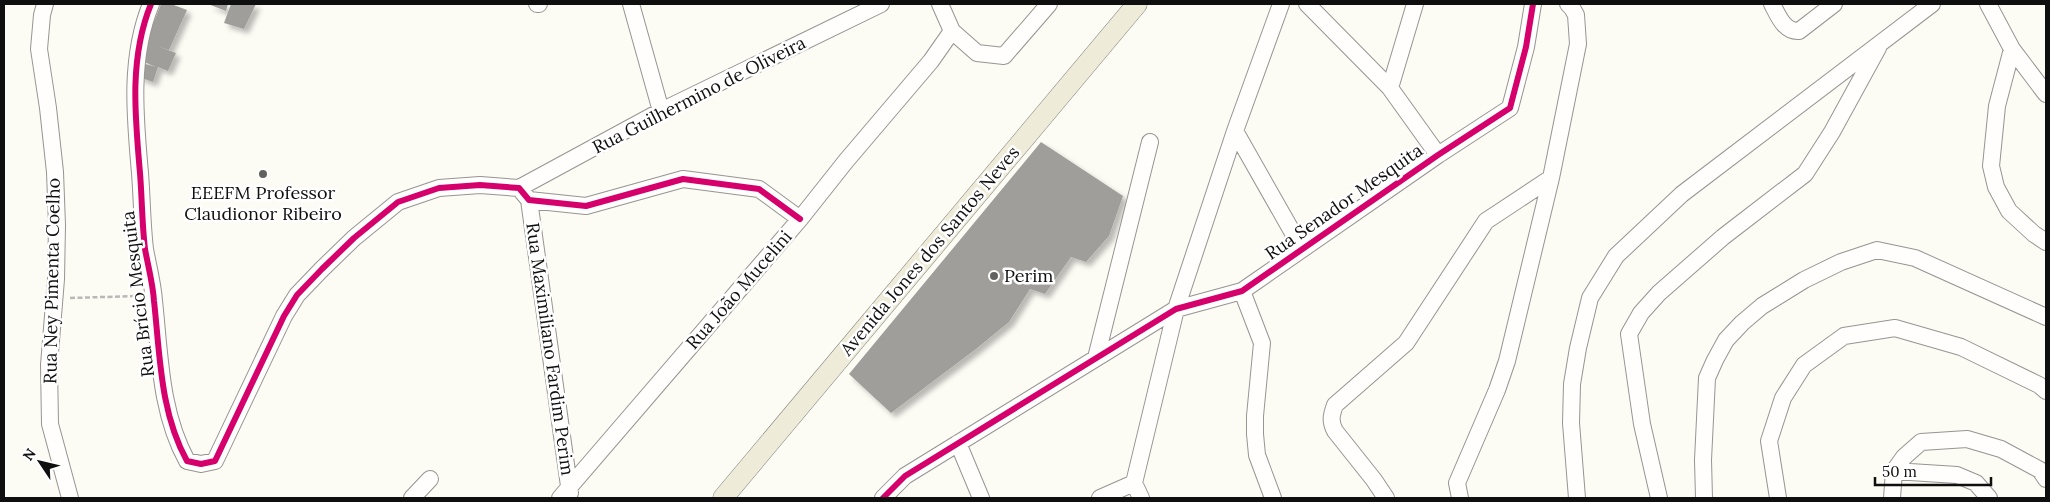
<svg xmlns="http://www.w3.org/2000/svg" width="2050" height="502" font-family="Lora,serif">
<defs>
<filter id="shadow"><feDropShadow dx="4.5" dy="4.5" stdDeviation="2.5" flood-color="#0004"/></filter>
</defs>
<rect width="100%" height="100%" fill="#fcfbf4"/>
<path fill="#a09e9a" filter="url(#shadow)" d="M161 4H171L187 10 169 50 157 46 176 53 168 71 158 67 153 82 139 77 142 63 156 67 142 61 148 43 146 42Z
M208 4H228L226 11Z
M231 4H256L244 29 224 23Z
M1041 142 1123 196 1109 236 1086 262 1071 257 1045 294 1030 289 1009 322 976 349 891 413 849 374Z"/>
<g fill="none" stroke-linecap="round" stroke-linejoin="round">
<g stroke="#969592" stroke-width="18">
<path id="minor" d="M45 4 42 15 39 49 48 108 55 172 57 225 56 279 49 365 50 424 70 498
M151 4C129 58 135 116 140 173 142 198 142 224 145 249 148 266 153 284 154 301 160 355 160 412 187 461L201 464 215 461 284 316 297 295 322 269 354 238 398 202 439 188 480 185 519 188 529 200 586 206 683 179 759 189 800 219
M537 4H539
M631 4 661 111
M940 4 952 31 977 53 1004 56 1049 4
M1307 4 1390 88 1438 155
M1772 4C1778 15 1784 32 1799 31L1834 4
M1988 4 2012 49 2046 94
M2012 49 1997 106 1991 166 1996 187 2009 211 2034 234 2046 242
M1390 88 1415 4
M1235 131 1302 249
M519 188 661 111 881 4
M529 200 570 493
M1242 291 1262 343 1255 416V434L1257 455 1273 498
M1096 358 1150 142
M958 443 981 498
M1894 471 1904 457 1921 442 1967 439 2001 449 2040 470 2046 479
M1894 471 1957 475 1976 483 1989 498
M1134 483 1176 309 1235 131 1281 4
M1134 483 1141 498
M412 498 430 479
M560 498 800 219 846 161 931 61 952 31
M883 498 905 476 1176 309 1242 291 1438 155 1510 108 1526 47 1533 4
M1100 498 1134 483
M1386 498 1374 480 1335 431C1330 421 1331 416 1335 405L1406 343 1486 221 1551 178
M1460 498 1457 483 1497 390 1507 361 1551 178 1578 44 1576 15 1572 8 1568 4
M1577 498 1571 423 1572 384 1578 348 1590 298 1616 256 1682 194 1932 4
M1659 498 1642 424 1629 334 1641 313 1659 293 1723 237 1805 174 1832 132 1878 48
M1704 498 1703 460 1707 378 1715 360 1726 340 1742 323 1762 306 1804 280 1841 262 1877 250 1915 258 2046 317
M1778 498 1769 441 1783 398 1804 365 1844 336 1895 328 1961 347 2039 385 2046 391
M1892 498 1894 471"/>
</g>
<g stroke="#83837f" stroke-width="21">
<path id="major" d="M723 498 1137 4"/>
</g>
<path stroke="#b9b9b8" stroke-width="2.5" stroke-dasharray="5 2.5" stroke-linecap="butt" d="M70 298 137 296"/>
<use href="#minor" stroke="#fffefd" stroke-width="16"/>
<use href="#major" stroke="#eeebd9" stroke-width="20"/>
<g stroke="#fff" stroke-width="9">
<path id="cycleway" d="M151 4C129 58 135 116 140 173 142 198 142 224 145 249 148 266 153 284 154 301 160 355 160 412 187 461L201 464 215 461 284 316 297 295 322 269 354 238 398 202 439 188 480 185 519 188 529 200 586 206 683 179 759 189 800 219
M883 498 905 476 1176 309 1242 291 1438 155 1510 108 1526 47 1533 4"/>
</g>
<use href="#cycleway" stroke="#d6006c" stroke-width="6"/>
</g>
<g fill="#62625f" stroke="#fff" stroke-width="2">
<circle cx="263" cy="174" r="5"/>
<circle cx="994" cy="276" r="5"/>
</g>
<g text-anchor="middle" stroke-width="5" stroke-linejoin="round" paint-order="stroke">
<g font-size="18" fill="#0f0f0f" stroke="#fff">
<text transform="translate(699 95) rotate(-27)" y="6">Rua Guilhermino de Oliveira</text>
<text transform="translate(1344 202) rotate(-35)" y="6">Rua Senador Mesquita</text>
<text transform="translate(930 251) rotate(-50)" y="6">Avenida Jones dos Santos Neves</text>
<text transform="translate(52 281) rotate(-89)" y="6">Rua Ney Pimenta Coelho</text>
<text transform="translate(739 290) rotate(-49)" y="6">Rua João Mucelini</text>
<text transform="translate(138 294) rotate(-97)" y="6">Rua Brício Mesquita</text>
<text transform="translate(550 349) rotate(82)" y="6">Rua Maximiliano Fardim Perim</text>
</g>
<g font-size="18" fill="#0f0f0f" stroke="#fff">
<text x="263" y="199">EEEFM Professor<tspan x="263" dy="21">Claudionor Ribeiro</tspan></text>
<text x="1004" y="282" text-anchor="start">Perim</text>
</g>
</g>
<rect width="2050" height="502" fill="none" stroke="#0f0f0f" stroke-width="10"/>
<g transform="translate(40 462) rotate(305)" stroke="#ffffff" stroke-width="4" paint-order="stroke">
<path d="M0-4L9 19L0 12L-9 19Z" fill="#0f0f0f"/>
<text y="-8" font-size="14" font-weight="bold" text-anchor="middle" fill="#0f0f0f">N</text>
</g>
<path d="M1875 477v8h116v-8" fill="none" stroke="#0f0f0f" stroke-width="2.5"/>
<text x="1882" y="477" font-size="15" fill="#0f0f0f" stroke="#ffffff" stroke-width="4" paint-order="stroke">50 m</text>
</svg>
